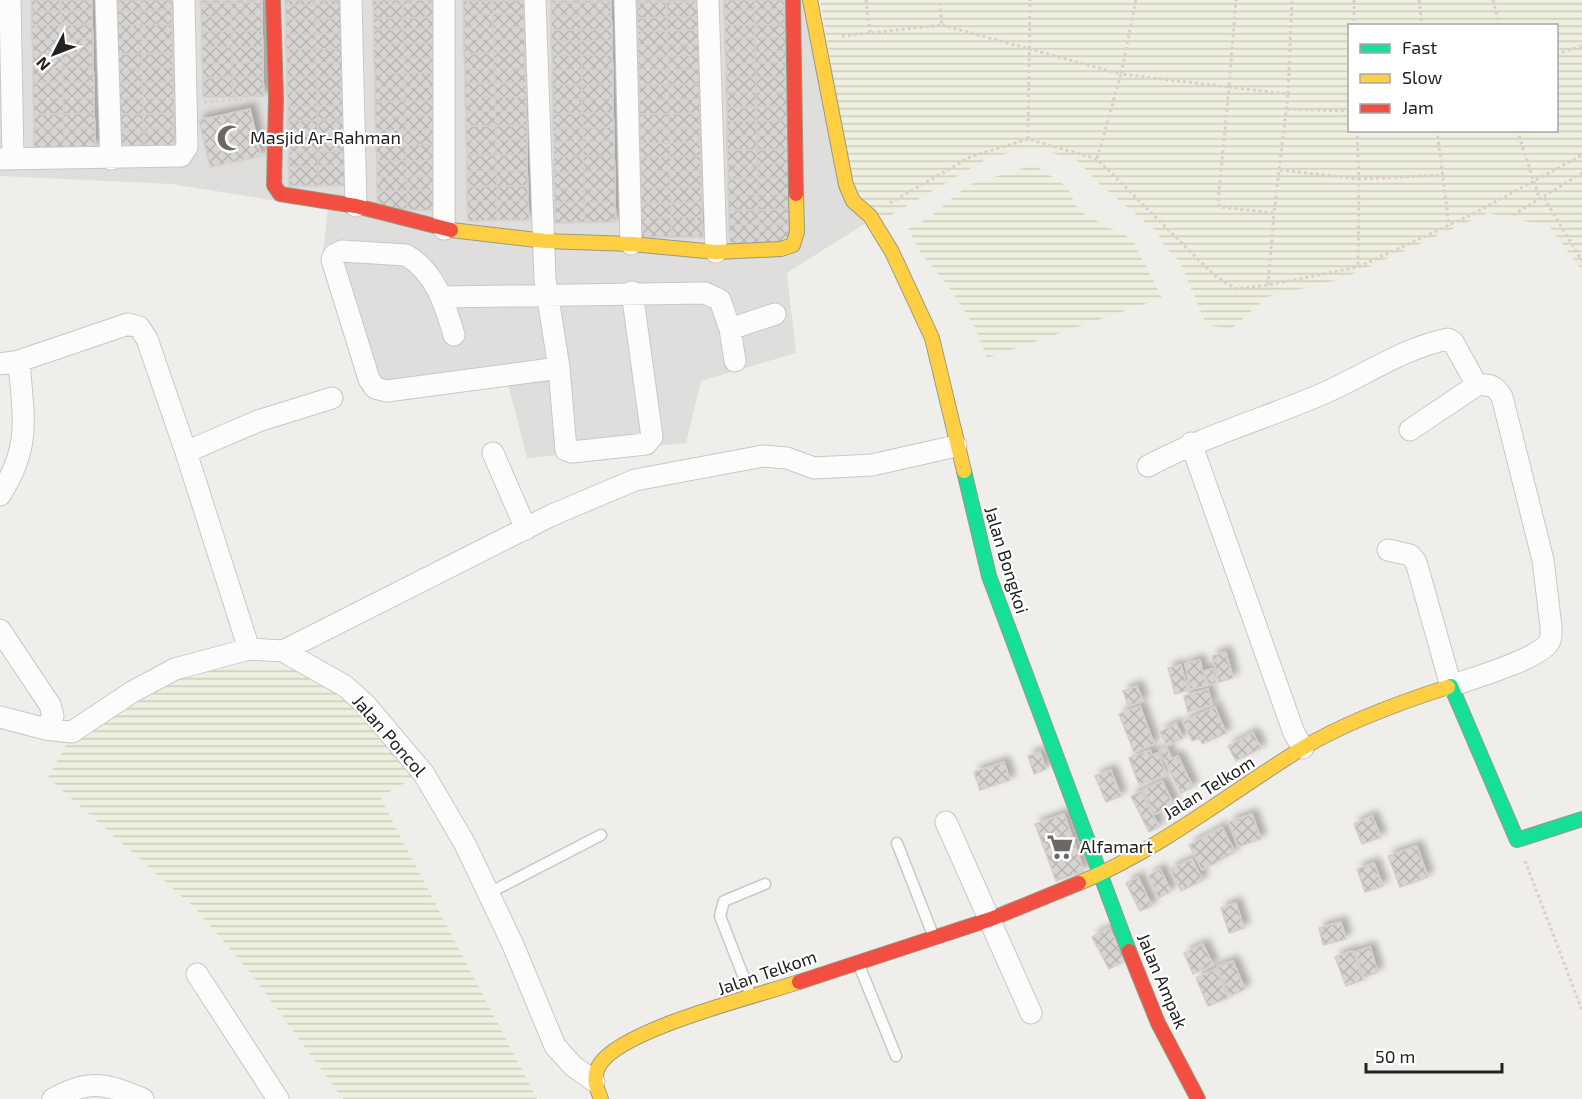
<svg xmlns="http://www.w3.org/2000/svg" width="1582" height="1099" font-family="'Exo 2',sans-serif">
<defs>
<pattern id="farmland-rules" width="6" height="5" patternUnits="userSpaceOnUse" patternTransform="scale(1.5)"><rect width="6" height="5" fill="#efefdf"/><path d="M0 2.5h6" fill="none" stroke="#cdcdbf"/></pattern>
<pattern id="building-cross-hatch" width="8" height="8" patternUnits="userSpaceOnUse" patternTransform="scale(1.5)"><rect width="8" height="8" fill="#d7d4d2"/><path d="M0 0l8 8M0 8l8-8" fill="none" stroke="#b8b6b4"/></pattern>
<filter id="shadow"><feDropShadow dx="5.5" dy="-5.5" stdDeviation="3" flood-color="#0004"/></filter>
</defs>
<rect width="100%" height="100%" fill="#f0eeeb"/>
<path fill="#dfdedc" d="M0 0H806L864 224 787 273 796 353 701 381 686 443 527 458 505 372 365 383 323 252 328 209 171 184 0 176Z"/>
<path fill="url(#farmland-rules)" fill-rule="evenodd" d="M820 0H1582V271L1549 226 1488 213 1342 279 1267 297 1230 330 1206 324 1180 262 1165 247 1157 232 1096 181 1078 161 1034 147 988 158 878 223 850 178ZM1350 26H1556V130H1350Z
M1034 165 1067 187 1076 206 1087 216 1132 239 1162 298 987 358 975 327 946 283 921 254 908 229 930 217 968 185Z
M218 667H289L347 697 415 777 380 797 537 1099H343L252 975 196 909 48 778 67 743 156 680Z"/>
<path fill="url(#building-cross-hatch)" stroke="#d3d0cc" stroke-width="1.5" filter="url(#shadow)" d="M31 0H61V11H32Z
M61 0H92V10L61 11Z
M111 0H141V11H111Z
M141 0H172V10L141 11Z
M201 0H231V3H201Z
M231 0H262V2L231 3Z
M285 0H315V5H285Z
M315 0H346V4L315 5Z
M373 0H403V4L373 5Z
M403 0H434V4H403Z
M524 0V14H493V1Z
M550 0H580V3H551Z
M580 0H611V2L580 3Z
M637 0H666V2L637 3Z
M666 0H698V2H666Z
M724 0H754V10H724Z
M754 0H785V9L754 10Z
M463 1H493V14L464 15Z
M262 2V16H231V3Z
M611 2V16H580V3Z
M666 2 667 17 637 18V3Z
M666 2H698V17H667Z
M201 3H231V16L201 17Z
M551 3H580V16H551Z
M346 4V18L315 19V5Z
M403 4V18H374L373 5Z
M403 4H434V17L403 18Z
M285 5H315V19H286Z
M785 9V24L755 25 754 10Z
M92 10V24L62 25 61 11Z
M172 10V24L141 25V11Z
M724 10H754L755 25H725Z
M32 11H61L62 25H32Z
M111 11H141V25H112Z
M493 14V28H464V15Z
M493 14H524V27L493 28Z
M231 16V31L202 32 201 17Z
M231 16H262V31H231Z
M551 16H580L581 30H551Z
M580 16H611L612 29 581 30Z
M434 17V28L403 29V18Z
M667 17V31H638L637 18Z
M667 17H698V30L667 31Z
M346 18V33L316 34 315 19Z
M374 18H403V29L374 30Z
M286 19H315L316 34H286Z
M92 24 93 38 62 39V25Z
M172 24 173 39H142L141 25Z
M785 24 786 37 755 38V25Z
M32 25H62V39H32Z
M112 25H141L142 39H112Z
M725 25H755V38H725Z
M524 27 525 39H494L493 28Z
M434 28 435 43H404L403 29Z
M464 28H493L494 39H464Z
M403 29 404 43 374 44V30Z
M612 29V40L581 41V30Z
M551 30H581V41H551Z
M698 30 699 44H668L667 31Z
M231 31 232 47H202V32Z
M231 31H262L263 47H232Z
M638 31H667L668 44 638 45Z
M346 33 347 48 316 49V34Z
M286 34H316V49H286Z
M786 37V51L755 52V38Z
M93 38V53H62V39Z
M725 38H755V52H725Z
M32 39H62V53L33 54Z
M112 39H142V54H112Z
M142 39H173V53L142 54Z
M464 39H494V53L464 54Z
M494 39H525V53H494Z
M612 40V55H581V41Z
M551 41H581V55H552Z
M404 43V58H374V44Z
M404 43H435V58H404Z
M668 44V56H638V45Z
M668 44H699V55L668 56Z
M202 47H232V63H202Z
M232 47H263V62L232 63Z
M347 48V62L316 63V49Z
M286 49H316V63H287Z
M786 51V62L755 63V52Z
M725 52H755V63H726Z
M62 53V67L33 68V54Z
M62 53H93V67H62Z
M173 53V67L142 68V54Z
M494 53V68L465 69 464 54Z
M494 53H525V68H494Z
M112 54H142V68H112Z
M552 55H581L582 70H552Z
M581 55H612L613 69 582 70Z
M699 55V69L668 70V56Z
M638 56H668V70H638Z
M374 58H404V73L375 74Z
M404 58H435V73H404Z
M263 62V77H232V63Z
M347 62 348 76 316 77V63Z
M786 62V77H756L755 63Z
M202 63H232V77L203 78Z
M287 63H316V77H287Z
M726 63H755L756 77H726Z
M62 67 63 82 33 83V68Z
M62 67H93L94 82H63Z
M173 67V82H142V68Z
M112 68H142V82L113 83Z
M494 68 495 83H465V69Z
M494 68H525L526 82 495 83Z
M613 69V84L582 85V70Z
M699 69V84L668 85V70Z
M552 70H582V85H552Z
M638 70H668V85H639Z
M404 73 405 87 375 88V74Z
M404 73H435L436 87H405Z
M348 76V91H317L316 77Z
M232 77 233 97H203V78Z
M232 77H263L264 96 233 97Z
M287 77H316L317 91 287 92Z
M726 77H756V92H726Z
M756 77H786L787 92H756Z
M63 82V98H33V83Z
M63 82H94V98H63Z
M142 82 143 98 113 99V83Z
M142 82H173L174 98H143Z
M526 82V97H495V83Z
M465 83H495V97L465 98Z
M613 84V98L582 99V85Z
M699 84 700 99 669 100 668 85Z
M552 85H582V99H553Z
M639 85H668L669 100H639Z
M405 87V101L375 102V88Z
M405 87H436V101H405Z
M317 91V106H288L287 92Z
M317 91H348V105L317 106Z
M726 92H756V107H727Z
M756 92H787V106L756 107Z
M495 97V111L466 112 465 98Z
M495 97H526V111H495Z
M33 98H63V114H34Z
M63 98H94V113L63 114Z
M143 98V114H113V99Z
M143 98H174V113L143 114Z
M613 98V113H582V99Z
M553 99H582V113L553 114Z
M700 99V113L669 114V100Z
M639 100H669V114H639Z
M405 101V116H375V102Z
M405 101H436V115L405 116Z
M348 105V120H318L317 106Z
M288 106H317L318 120 288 121Z
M787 106 788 120 756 121V107Z
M727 107H756V121H727Z
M250 109 261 156 210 167 199 120Z
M495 111 496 126H466V112Z
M495 111H526L527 125 496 126Z
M94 113 95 128H64L63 114Z
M174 113V128H144L143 114Z
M582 113H613L614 127 583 128Z
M582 113 583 128H553V114Z
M700 113V128H669V114Z
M34 114H63L64 128H34Z
M113 114H143L144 128 114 129Z
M639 114H669V128H640Z
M436 115V129L406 130 405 116Z
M375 116H405L406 130H376Z
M318 120V136L288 137V121Z
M318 120H348L349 136H318Z
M788 120V135H757L756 121Z
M727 121H756L757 135H727Z
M527 125V139L496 140V126Z
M466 126H496V140H466Z
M614 127V141L583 142V128Z
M34 128H64V148H34Z
M64 128H95V147L64 148Z
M144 128V148H114V129Z
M144 128H174L175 148H144Z
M553 128H583V142H554Z
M640 128H669L670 143H640Z
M669 128H700V142L670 143Z
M436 129 437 144 406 145V130Z
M376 130H406V145H376Z
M727 135H757V150H727Z
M757 135H788V149L757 150Z
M318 136V152H289L288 137Z
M318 136H349V151L318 152Z
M527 139V154L496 155V140Z
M466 140H496V155H467Z
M614 141V156H583V142Z
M554 142H583V156L554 157Z
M700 142 701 156 670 157V143Z
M640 143H670V157H640Z
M437 144V160L406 161V145Z
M376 145H406V161H377Z
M788 149V163L757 164V150Z
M727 150H757V164H728Z
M349 151V166H318V152Z
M289 152H318V166L289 167Z
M527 154V170L496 171V155Z
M467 155H496V171H467Z
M583 156H614L615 172H584Z
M583 156 584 172 554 173V157Z
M701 156V171H670V157Z
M640 157H670V171L641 172Z
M437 160V176H407L406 161Z
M377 161H406L407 176 377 177Z
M788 163 789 178H758L757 164Z
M728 164H757L758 178 728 179Z
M318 166 319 186H289V167Z
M318 166H349L350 185 319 186Z
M527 170 528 186H497L496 171Z
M467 171H496L497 186 467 187Z
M670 171V187L641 188V172Z
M670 171H701L702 187H670Z
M584 172H615V188H584Z
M584 172V188H554V173Z
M407 176V191H377V177Z
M407 176H437L438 190 407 191Z
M758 178V194L728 195V179Z
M758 178H789V194H758Z
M497 186V201H467V187Z
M497 186H528V200L497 201Z
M670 187 671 203H641V188Z
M670 187H702V202L671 203Z
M554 188H584V202L555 203Z
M584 188H615V202H584Z
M438 190V210H407V191Z
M377 191H407V210L378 211Z
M758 194V210H729L728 195Z
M758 194H789L790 209 758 210Z
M528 200 529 220H497V201Z
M467 201H497V220L468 221Z
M584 202H615L616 222H585Z
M584 202 585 222 555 223V203Z
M702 202V217H671V203Z
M641 203H671V217L641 218Z
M790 209V224H759L758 210Z
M729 210H758L759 224 729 225Z
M671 217 672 237H642L641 218Z
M671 217H702L703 237H672Z
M759 224V244H730L729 225Z
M759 224H790V243L759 244Z
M1226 652 1233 678 1219 682 1212 656Z
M1200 660 1206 686 1190 689 1185 664Z
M1181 665 1188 690 1175 694 1168 668Z
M1213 669 1216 683 1208 685 1204 671Z
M1137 686 1143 701 1128 706 1123 691Z
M1208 689 1212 705 1188 712 1184 696Z
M1140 706 1154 744 1134 752 1119 714Z
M1215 707 1226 733 1202 744 1200 738 1192 741 1183 722Z
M1176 723 1183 738 1167 746 1160 732Z
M1253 733 1261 748 1236 761 1228 746Z
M1166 747 1172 759 1178 756 1193 787 1181 793 1159 750Z
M1150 750 1152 755 1158 753 1167 775 1139 785 1129 758Z
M1040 752 1046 769 1034 774 1028 756Z
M1004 762 1010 780 980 790 974 772Z
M1111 770 1121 796 1106 802 1095 776Z
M1162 781 1174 805 1155 814 1143 790Z
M1141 791 1159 827 1149 832 1131 796Z
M1064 814 1084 871 1056 881 1035 824Z
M1252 814 1261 839 1238 847 1229 822Z
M1372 816 1381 837 1362 844 1354 824Z
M1222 827 1235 852 1202 870 1189 845Z
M1417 846 1428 877 1400 887 1388 856Z
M1192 859 1203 880 1181 891 1170 869Z
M1374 863 1383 886 1365 892 1357 869Z
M1160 869 1171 891 1159 898 1148 876Z
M1138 877 1152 906 1140 911 1126 883Z
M1236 903 1244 928 1229 933 1221 908Z
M1341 922 1346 939 1323 945 1319 928Z
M1109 928 1126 960 1109 969 1092 937Z
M1203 944 1213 965 1193 974 1184 953Z
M1370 947 1378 972 1364 977 1355 952Z
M1353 951 1363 980 1346 986 1335 957Z
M1233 961 1245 989 1230 996 1217 967Z
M1216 969 1228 998 1208 1006 1196 978Z"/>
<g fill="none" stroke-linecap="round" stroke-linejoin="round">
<g stroke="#c9c8c7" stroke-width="13">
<path id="lane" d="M897 843 933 935
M489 893 601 835
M859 965 896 1056
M751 996 720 916 724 901 765 884"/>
</g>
<g stroke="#c9c8c7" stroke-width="23">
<path id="street" d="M10 0 13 159
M106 0 111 159
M351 0 356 206
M444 0V229
M535 0 545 279 559 368 566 450 572 452 646 444 652 437 632 292
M625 0 631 244
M708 0 716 252
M0 159 181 156 187 147 184 0
M443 297 705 293 720 300 730 329 735 361
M730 329 775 314
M454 335C445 304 435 272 406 255L342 251 334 255 332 260 369 379 375 388 387 391 559 368
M0 364 19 361 128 324 139 327 147 339 186 452 249 649
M1191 443 1294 733 1303 748
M186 452 258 421 332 398
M493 453 526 529
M1148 466C1204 436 1264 419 1322 394 1364 376 1403 348 1448 339L1453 342 1477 385
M0 495C32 445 23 417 19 361
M1388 550 1410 555 1416 562 1451 686C1473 678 1532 661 1547 645 1552 640 1551 633 1551 627L1543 560 1502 397C1496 386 1490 384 1477 385L1410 430
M0 630 50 705 53 716 46 729
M283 651 552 515 635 480 763 456 787 458 814 468 872 465 956 446
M0 717 46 729 72 732 132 692 175 669 249 649 283 651 345 686 365 704 424 774 465 844 513 945 555 1046 573 1066 594 1081
M946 822 1031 1013
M197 974 278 1099
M53 1099C90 1078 106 1084 143 1099"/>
</g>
<g stroke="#999a82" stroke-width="16">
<path id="fast" d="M964 471 989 576 1129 951
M1448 687 1451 686 1517 840 1582 819"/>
</g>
<g stroke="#999a82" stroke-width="16">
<path id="slow" d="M810 0 846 185 853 201 870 216 892 252 932 338 964 471
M451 230 545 241 631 244 716 252 781 249 793 245 797 232 796 194
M1079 883C1159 850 1228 794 1301 749 1344 723 1401 702 1448 687
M601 1099C596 1087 592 1076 600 1064 623 1029 756 996 799 982"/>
</g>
<g stroke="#999a82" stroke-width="16">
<path id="jam" d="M273 0 276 98 274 185 280 194 356 206 451 230
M793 0 796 194
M1129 951 1158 1023 1198 1099
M799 982 991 919 1079 883"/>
</g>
<path stroke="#dccecd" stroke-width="3" stroke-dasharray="3 3" stroke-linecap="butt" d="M866 0 870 32
M1136 0 1121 74 1229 87 1236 0
M1354 0V26
M1419 0 1422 26
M1493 0 1500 26
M942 25 1121 74 1097 159
M842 36 942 25 939 0
M1556 54 1582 46
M1229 87 1288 94 1274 213 1220 207 1218 204Z
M1288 94 1292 0
M204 102 251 99
M1287 109 1350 111
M1357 130 1359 179 1443 175
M1437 130 1449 226
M1517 130 1540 200
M1028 139 1030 0
M1280 170 1359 179 1358 267
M1544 198 1582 261
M890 203 970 157 1028 139 1097 159 1214 275 1236 289 1268 285 1358 267 1471 215 1582 155
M1513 215 1582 173
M1268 285 1274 213
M1525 861 1582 1010"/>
<use href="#lane" stroke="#fdfcfc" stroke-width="10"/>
<use href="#street" stroke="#fdfcfc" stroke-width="21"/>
<use href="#fast" stroke="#16e098" stroke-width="14"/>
<use href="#slow" stroke="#ffcf43" stroke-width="14"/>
<use href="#jam" stroke="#f24e42" stroke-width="14"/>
</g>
<defs>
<g id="mosque-bare" transform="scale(2.07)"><path d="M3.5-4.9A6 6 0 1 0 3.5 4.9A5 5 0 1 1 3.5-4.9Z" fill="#6a6968" stroke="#fff" stroke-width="2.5" paint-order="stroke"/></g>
<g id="supermarket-bare" transform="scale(2.07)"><path d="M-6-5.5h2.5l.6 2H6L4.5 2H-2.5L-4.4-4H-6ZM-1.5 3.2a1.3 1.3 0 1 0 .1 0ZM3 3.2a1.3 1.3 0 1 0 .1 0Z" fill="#6a6968" stroke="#fff" stroke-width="2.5" paint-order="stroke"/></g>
</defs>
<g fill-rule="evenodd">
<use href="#mosque-bare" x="230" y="138"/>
<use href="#supermarket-bare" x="1060" y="847"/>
</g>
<g text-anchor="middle" stroke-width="4.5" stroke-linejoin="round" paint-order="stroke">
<g font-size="18" fill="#222" stroke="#fff" text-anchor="start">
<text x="250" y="144">Masjid Ar-Rahman</text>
<text x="1080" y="853">Alfamart</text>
</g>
<g font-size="18" fill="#222" stroke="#fff">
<text transform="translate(1006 560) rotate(73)" y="6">Jalan Bongkoi</text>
<text transform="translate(389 736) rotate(49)" y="6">Jalan Poncol</text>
<text transform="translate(1209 788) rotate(-32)" y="6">Jalan Telkom</text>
<text transform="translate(767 973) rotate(-19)" y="6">Jalan Telkom</text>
<text transform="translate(1162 981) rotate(67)" y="6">Jalan Ampak</text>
</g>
</g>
<rect x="1348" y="24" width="210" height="108" fill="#ffffff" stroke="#a7a7a7" stroke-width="1.5"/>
<rect x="1360" y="44" width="30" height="9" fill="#16e098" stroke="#a7a7a7" stroke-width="1.5"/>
<text x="1402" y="54" font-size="18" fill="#222222">Fast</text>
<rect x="1360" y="74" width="30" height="9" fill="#ffcf43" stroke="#a7a7a7" stroke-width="1.5"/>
<text x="1402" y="84" font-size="18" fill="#222222">Slow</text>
<rect x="1360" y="104" width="30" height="9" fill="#f24e42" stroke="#a7a7a7" stroke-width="1.5"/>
<text x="1402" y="114" font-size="18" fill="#222222">Jam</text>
<g transform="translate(54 54) rotate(228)" stroke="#ffffff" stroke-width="4.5" paint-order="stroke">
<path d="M0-4.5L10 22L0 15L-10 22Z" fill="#222222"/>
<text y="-9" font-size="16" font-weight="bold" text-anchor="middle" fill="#222222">N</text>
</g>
<path d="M1366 1063v9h136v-9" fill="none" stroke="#222222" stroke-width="3"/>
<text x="1375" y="1063" font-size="18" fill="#222222" stroke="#ffffff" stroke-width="4.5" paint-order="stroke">50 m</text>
</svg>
